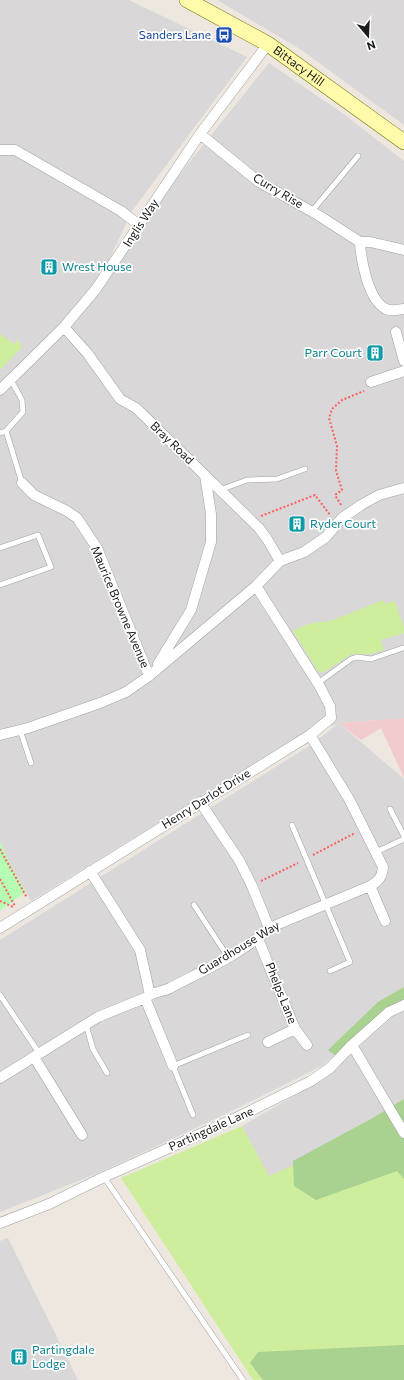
<svg xmlns="http://www.w3.org/2000/svg" width="404" height="1380" font-family="Commissioner,sans-serif">
<rect width="100%" height="100%" fill="#eee7df"/>
<path fill="#d9d7d8" d="M0 0H129L247 57 132 211 97 286 139 225 269 63 345 115 404 161V718L339 723 404 779V1000L387 1007 322 1066 211 1121 96 1174 0 1212V940L309 746 338 724 307 731 31 901 13 870 0 842Z
M217 0H404V125L300 49Z
M404 1010V1120H397L269 1177 242 1126 323 1079 391 1017Z
M8 1238 78 1380H0V1241Z"/>
<path fill="#f1cbce" d="M404 718V778L381 728 361 740 339 723Z"/>
<path fill="#ceee9e" d="M0 334 14 344 18 340 22 347 0 370Z
M383 600 385 604 395 601 404 628V633L381 640 384 650 371 654H352L324 672H320L317 670 293 631C305 625 315 621 328 622Z
M397 1120H404V1380H253L121 1178 242 1126 269 1176Z"/>
<path fill="#a9d18f" d="M404 987V1001L336 1056 328 1050 378 1002Z
M404 1099V1179L397 1171 316 1200 294 1186 293 1161 371 1119Z
M404 1345V1380H263L250 1363 258 1352Z"/>
<path fill="#b7feb5" d="M0 842 13 870 26 892 0 911Z"/>
<g fill="none" stroke-linecap="round" stroke-linejoin="round">
<g stroke="#a2a2a2" stroke-width="6">
<path id="service" d="M312 211 358 156
M6 431 22 483
M0 433 6 431 23 412 22 400 11 380
M220 490 247 480 277 479 305 469
M0 548 38 535 51 567 0 585
M318 683 351 659 357 657 371 659 403 648
M20 730 31 763
M390 809 404 836
M292 825 350 962 330 971
M376 852 404 839
M194 905 228 957
M0 995 39 1053
M86 1025 93 1049 107 1073
M193 1115 173 1066 248 1035
M104 1177 243 1380"/>
</g>
<g stroke="#a2a2a2" stroke-width="11">
<path id="minor" d="M200 134 259 182 318 215 360 242H370L404 250
M0 150H15L121 211 139 225
M360 242C361 260 368 300 386 309 391 311 399 310 404 309
M64 327 88 354 120 399 136 408 259 528 267 539 280 561
M396 332 404 361
M371 382 404 371
M0 390 64 327 96 289 200 134 268 44
M22 483 34 495 67 511 77 518 97 548 149 676
M158 664 191 610 211 542V514L205 475
M0 735 28 728 100 703 126 692 149 676 256 586 280 561 304 552 326 537 342 518 361 505 379 495 404 488
M200 802 239 860 252 886 269 928
M90 871 140 950 150 995
M370 886 385 921
M0 928 310 735 331 718 330 706 319 685 256 586
M258 939 295 1029 307 1045
M145 998 173 1066
M268 1042 295 1029
M352 1045 404 1133
M34 1057 82 1135
M0 1078 98 1017 145 998C152 992 162 992 170 988 202 971 244 953 269 928L370 886C379 881 382 877 383 867L349 799 310 735
M0 1223 49 1204 104 1177 236 1118 311 1081 330 1068 352 1045 389 1012 404 1005"/>
</g>
<g stroke="#727300" stroke-width="16">
<g id="secondary">
<path id="s1" d="M187 0 268 44 404 142"/>
</g>
</g>
<path stroke="#ff5f5e" stroke-width="2" stroke-dasharray="2 2" stroke-linecap="butt" d="M341 505 335 495 342 490 336 471 337 446 329 418 332 409 342 400 364 391
M261 516 315 495 330 515
M0 849 27 898
M313 855 355 833
M0 879 15 906
M261 881 298 863
M0 901 13 907"/>
<use href="#service" stroke="#fff" stroke-width="5"/>
<use href="#minor" stroke="#fff" stroke-width="10"/>
<use href="#secondary" stroke="#fffbab" stroke-width="15"/>
</g>
<defs>
<g id="bus-square" transform="scale(0.9)"><rect x="-9" y="-9" width="18" height="18" rx="4" fill="#1a4fb4" stroke="#fff"/><path d="M-5-6H5V4H4V6H2V4H-2V6H-4V4H-5ZM-3.5-4V0h7V-4ZM-3.5 1.2v1.5H-2V1.2ZM2 1.2v1.5H3.5V1.2Z" fill="#fff"/></g>
<g id="building-square" transform="scale(0.9)"><rect x="-9" y="-9" width="18" height="18" rx="4" fill="#0f9aa8" stroke="#fff"/><path d="M-4-6H4V6H1V3H-1V6H-4ZM-2.5-4.3h1.7v1.8h-1.7ZM.8-4.3h1.7v1.8H.8ZM-2.5-1h1.7V.8h-1.7ZM.8-1h1.7V.8H.8Z" fill="#fff"/></g>
</defs>
<g fill-rule="evenodd">
<use href="#bus-square" x="224" y="35"/>
<use href="#building-square" x="49" y="267"/>
<use href="#building-square" x="375" y="353"/>
<use href="#building-square" x="297" y="524"/>
<use href="#building-square" x="19" y="1357"/>
</g>
<g text-anchor="middle" stroke-width="3.5" stroke-linejoin="round" paint-order="stroke">
<g font-size="12" fill="#164399" stroke="#fff" text-anchor="end">
<text x="211" y="39">Sanders Lane</text>
</g>
<g font-size="12" fill="#1b1b1b" stroke="#fff">
<text dy="4" stroke="none"><textPath href="#s1" startOffset="130">Bittacy Hill</textPath></text>
<text transform="translate(278 191) rotate(31)" y="4">Curry Rise</text>
<text transform="translate(141 223) rotate(-57)" y="4">Inglis Way</text>
<text transform="translate(172 443) rotate(44)" y="4">Bray Road</text>
<text transform="translate(120 607) rotate(67)" y="4">Maurice Browne Avenue</text>
<text transform="translate(206 799) rotate(-32)" y="4">Henry Darlot Drive</text>
<text transform="translate(239 948) rotate(-31)" y="4">Guardhouse Way</text>
<text transform="translate(281 993) rotate(68)" y="4">Phelps Lane</text>
<text transform="translate(211 1129) rotate(-24)" y="4">Partingdale Lane</text>
</g>
<g font-size="12" fill="#0d838f" stroke="#fff" text-anchor="start">
<text x="62" y="271">Wrest House</text>
<text x="362" y="357" text-anchor="end">Parr Court</text>
<text x="310" y="528">Ryder Court</text>
<text x="32" y="1354">Partingdale<tspan x="32" dy="14">Lodge</tspan></text>
</g>
</g>
<g transform="translate(368 36) rotate(161)" stroke="#ffffff" stroke-width="3" paint-order="stroke">
<path d="M0-3L7 15L0 10L-7 15Z" fill="#1b1b1b"/>
<text y="-6" font-size="11" font-weight="bold" text-anchor="middle" fill="#1b1b1b">N</text>
</g>
</svg>
